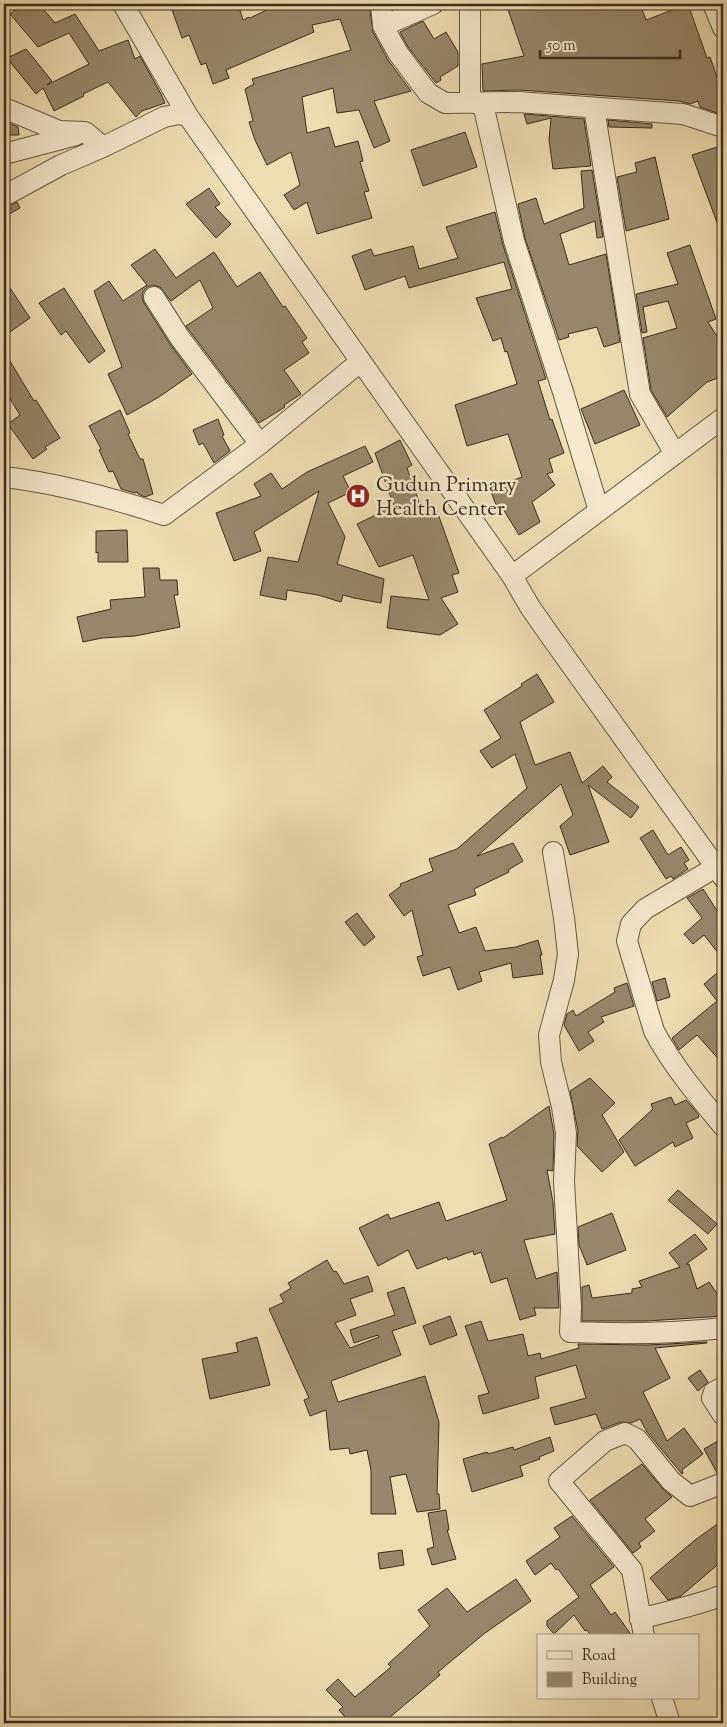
<svg xmlns="http://www.w3.org/2000/svg" width="727" height="1727" font-family="'Sorts Mill Goudy',serif">
<rect width="100%" height="100%" fill="#efddb2"/>
<filter id="stains"><feTurbulence type="fractalNoise" baseFrequency=".004" numOctaves="4"/><feColorMatrix values="0 0 0 0 .2 0 0 0 0 .09 0 0 0 0 .02 0 0 0 .5 -.17"/></filter>
<radialGradient id="worn" r=".72"><stop offset=".6" stop-color="#630" stop-opacity="0"/><stop offset="1" stop-color="#630" stop-opacity=".3"/></radialGradient>
<path fill="#98886b" stroke="#3a2c1e" d="M23 4H39L55 23 75 14 99 51 128 40 135 59 140 56 161 94 165 103 142 111 136 117 108 82 83 94 84 96 54 111 43 88 36 94 7 58 26 49 52 81 47 85 89 64 69 33 38 47 10 14Z
M170 4H238L243 20 249 17 250 18 279 4H307L309 7 328 4H369L373 32 388 60 411 91 374 101 390 141 374 148 359 110 337 113 333 88 302 97 307 133 329 127 335 147 358 141 363 161 360 162 369 191 364 192 372 218 317 234 307 202 294 210 284 195 300 185 291 152 267 165 255 140 249 122 253 121 245 89 254 84 252 79 351 50 340 19 312 25 314 32 226 70 229 78 213 84 206 63 201 65 189 35 182 38Z
M506 4H640L646 20 688 4 707 58 710 57 723 94V110L717 113 700 107 698 101 690 104 679 101 519 90 483 91 482 64 524 56Z
M423 21 434 39 446 32 458 52V66L440 77 441 80 436 83 408 47 400 32Z
M524 114 584 119 591 166 553 169 549 140 551 118 527 124Z
M608 120 652 124V128L609 127Z
M4 121 18 127 19 135H4Z
M465 132 477 167 423 186 411 150Z
M720 146 723 155V236H722L692 155Z
M655 157 669 219 626 231 617 177 637 172 635 163Z
M592 170 603 237 597 238 595 221 560 234 569 265 606 254 620 342 604 347 597 327 568 334 569 337 559 340 525 238 518 204 536 198 544 224 584 208 581 171Z
M209 188 220 204 215 207 231 224 216 238 186 204Z
M17 202 20 208 4 217V208Z
M495 212 503 245 546 379 538 381 550 420 552 419 564 453 549 459 553 472 547 474 555 485 532 502 540 522 519 535 500 504 496 505 490 489 522 477 508 434 467 446 455 405 517 384 507 351 505 352 501 338 493 341 476 298 512 289 504 262 409 288 405 276 365 290 352 256 371 249 374 256 413 246 419 269 458 258 446 227Z
M690 245 716 319 708 322 723 346V376L707 382 667 417 651 390 643 338 677 328 668 301 643 307 647 332 642 333 636 294 678 284 667 253Z
M155 249 176 278 214 252 237 287 260 272 283 307 285 306 307 338 302 342 309 353 284 370 301 394 284 405 285 407 259 423 186 326 213 308 200 280 171 301 160 287 153 285 147 287 143 292 142 297 144 303 170 344 192 374 159 397 127 415 108 374 122 367 94 291 109 281 123 301 147 285 131 265Z
M4 279 30 318 4 336Z
M64 288 105 351 89 363 66 331 61 335 39 303Z
M4 351 34 401 36 400 60 438 45 447 47 449 33 459 8 424 20 415 4 389Z
M624 390 640 425 595 444 581 409Z
M120 410 130 433 128 434 140 459H143L153 494 145 497 138 494 137 492 135 493 121 489 113 471 109 472 99 450 101 449 89 426Z
M218 419 224 435 222 436 230 451 214 463 203 443 199 445 193 430Z
M400 440 412 465 407 468 423 513 436 508 459 573 452 575 458 592 441 598 458 624 440 635 387 628 391 596 429 600 413 555 379 567 357 524 394 506 375 453Z
M365 446 373 462 343 476 351 492 328 503 345 537 337 564 384 579 381 603 354 598 343 595 341 602 318 595 287 590 286 600 260 595 268 557 298 562 319 491 254 532 261 551 234 561 216 513 261 496 254 484 271 473 282 489 307 472Z
M127 530 128 562H98V552L96 553V531Z
M143 568H159L160 580H177L178 595H174L180 627 135 636 102 638 83 642 77 617 111 609 110 600 145 597Z
M537 674 554 702 520 722 535 765 570 752 582 783 603 766 612 777 607 782 639 807 631 818 588 785 609 842 570 855 560 826 573 815 561 784 477 856 513 843 523 861 508 870 509 872 474 889 476 895 448 905 459 933 476 927 485 951 516 947 538 940 542 955H540L543 974 513 978 511 963 479 972 482 981 458 990 450 967 423 976 417 957 423 955 412 910 404 916 389 895 401 886 400 884 433 871 429 859 457 849 527 788 515 754 492 768 480 751 501 738 484 710 522 686 521 684Z
M653 830 668 855 681 847 689 860 684 863 688 869 673 879 671 876 666 879 640 838Z
M703 889 723 920V959L704 935 693 944 684 934 702 918 687 898Z
M357 913 375 937 364 946 345 922Z
M723 968V1064L697 1035 679 1050 672 1038 717 1001 704 984Z
M665 978 670 997 657 1001 652 982Z
M627 983 634 1006 601 1017 604 1022 588 1032 594 1041 579 1051 564 1025 567 1014 573 1010 576 1016 615 992 614 988Z
M590 1078 615 1103 602 1115 624 1152 602 1172 577 1146 578 1131 570 1091Z
M671 1097 675 1105 686 1100 698 1114 699 1117 686 1123 693 1138 675 1147 673 1142 635 1166 619 1140 653 1109 651 1104Z
M549 1106 554 1134 553 1171 547 1170 553 1202 555 1234 524 1240 536 1279 557 1272 559 1308H534L536 1315 520 1320 507 1278 491 1283 481 1252 474 1255 473 1251 448 1260 447 1257 417 1269 408 1250 378 1266 359 1228 388 1214 390 1219 439 1202 446 1221 507 1200 489 1144 502 1137 503 1138Z
M678 1190 717 1224 708 1234 668 1200Z
M612 1213 626 1250 587 1265 579 1245 578 1227Z
M695 1234 707 1249 686 1264H689L697 1289 709 1282 723 1302V1316L647 1321H582V1287L589 1285 592 1298 632 1293V1289L642 1287 639 1281 680 1267 669 1253Z
M327 1260 334 1272 336 1271 344 1284 368 1276 373 1291 350 1299 356 1315 335 1323 350 1348 379 1337 378 1335 354 1343 350 1330 395 1315 387 1293 404 1287 416 1323 392 1331 401 1355 331 1381 338 1402 425 1376 439 1422 437 1494H439L440 1509 417 1512 406 1474 390 1477 396 1514H371V1470L367 1450 350 1454 349 1448 330 1450 326 1410 310 1416 304 1400 309 1398 269 1309 284 1302 280 1295 291 1288 288 1283Z
M450 1316 457 1335 430 1345 423 1326Z
M481 1321 488 1341 523 1334 528 1356 540 1353 541 1359 579 1348 578 1344 647 1345 707 1342V1343L655 1348 670 1378 643 1392 667 1441 684 1428 703 1454 682 1470 683 1473 682 1474 647 1432 640 1419 631 1423 621 1422 602 1429 596 1414 555 1425 550 1408 586 1398 576 1365 535 1377 539 1398 483 1414 478 1396 489 1393 465 1326Z
M257 1337 270 1385 210 1399 202 1359 238 1352 236 1343Z
M700 1370 708 1382 698 1391 688 1378Z
M550 1437 554 1451 539 1457 540 1459 520 1466 523 1476 472 1492 463 1459 487 1452 488 1454 513 1447 514 1450Z
M723 1438V1471L717 1473 704 1449Z
M642 1464 662 1488 672 1497 645 1519 655 1531 639 1543 641 1547 633 1553 590 1500Z
M446 1510 449 1530H447L456 1559 432 1565 427 1549 434 1547 428 1513Z
M572 1516 614 1567 590 1585 611 1615 615 1612 632 1636H591L587 1630 585 1631 574 1615 554 1634 547 1626V1621L579 1597 558 1569 556 1570 551 1563 535 1575 526 1561 560 1537 554 1528Z
M723 1520V1560L681 1596 668 1600 650 1578 695 1540Z
M402 1550 404 1565 380 1569 378 1553Z
M516 1579 531 1601 485 1633 438 1672 440 1675 383 1723H350L339 1710 343 1707 326 1690 338 1679 355 1697 391 1667 388 1664 430 1626 418 1610 447 1588 467 1612Z"/>
<g fill="none" stroke-linecap="round" stroke-linejoin="round">
<g stroke="#675843" stroke-width="22">
<path id="street" d="M123 4 188 116 512 576
M381 4 383 26 398 53 428 93 445 103 518 102 683 114 723 127
M470 4V94L474 103
M713 4 723 28
M383 26 433 4
M483 104 514 241 563 392 599 511
M4 108 59 131 85 132 103 147
M594 108 640 394 675 454
M4 154 76 135
M4 196 61 165 103 147 164 117 179 114 188 116
M154 297 180 338 260 444
M723 418 512 576 530 607 551 637 723 877
M4 477C58 483 112 498 164 515L260 444 360 362
M553 852 564 918 568 954 564 980 549 1035 551 1062 562 1107 566 1133 564 1181 571 1307 570 1332C621 1334 673 1334 723 1328
M716 867 645 909 631 924 627 941 654 1031C672 1065 698 1096 723 1126
M723 1387 714 1392 712 1398 723 1415
M640 1619C668 1611 696 1606 723 1595
M644 1636 632 1570 559 1481 605 1441 625 1433 637 1439 671 1481 690 1496 723 1483
M662 1698 670 1723"/>
</g>
<use href="#street" stroke="#f5e9cd" stroke-width="20"/>
</g>
<defs>
<g id="hospital-disc" transform="scale(1.25)"><circle r="9.5" fill="#8f2418" stroke="#f5e9cd"/><path d="M-5-5h3v3.5h4V-5h3V5h-3V1.5h-4V5h-3Z" fill="#fff"/></g>
</defs>
<g fill-rule="evenodd">
<use href="#hospital-disc" x="358" y="496"/>
</g>
<g text-anchor="middle" stroke-width="5" stroke-linejoin="round" paint-order="stroke">
<g font-size="21" fill="#3a2c1e" stroke="#f5e9cd" text-anchor="start">
<text x="376" y="491">Gudun Primary<tspan x="376" dy="24">Health Center</tspan></text>
</g>
</g>
<rect width="727" height="1727" fill="none" stroke="#efddb2" stroke-width="20"/>
<rect x="5" y="5" width="717" height="1717" fill="none" stroke="#3a2c1e" stroke-width="2.5"/>
<rect x="10" y="10" width="707" height="1707" fill="none" stroke="#3a2c1e"/>
<rect x="537" y="1634" width="162" height="65" fill="#f5e9cd" stroke="#aa9d87"/>
<rect x="547" y="1651" width="25" height="8" fill="#f5e9cd" stroke="#aa9d87"/>
<text x="582" y="1660" font-size="15" fill="#3a2c1e">Road</text>
<rect x="547" y="1672" width="25" height="15" fill="#98886b" stroke="#aa9d87"/>
<text x="582" y="1684" font-size="15" fill="#3a2c1e">Building</text>
<path d="M540 50v8h140v-8" fill="none" stroke="#3a2c1e" stroke-width="2.5"/>
<text x="547" y="50" font-size="15" fill="#3a2c1e" stroke="#f5e9cd" stroke-width="4" paint-order="stroke">50 m</text>
<rect width="100%" height="100%" filter="url(#stains)"/>
<rect width="100%" height="100%" fill="url(#worn)"/>
</svg>
